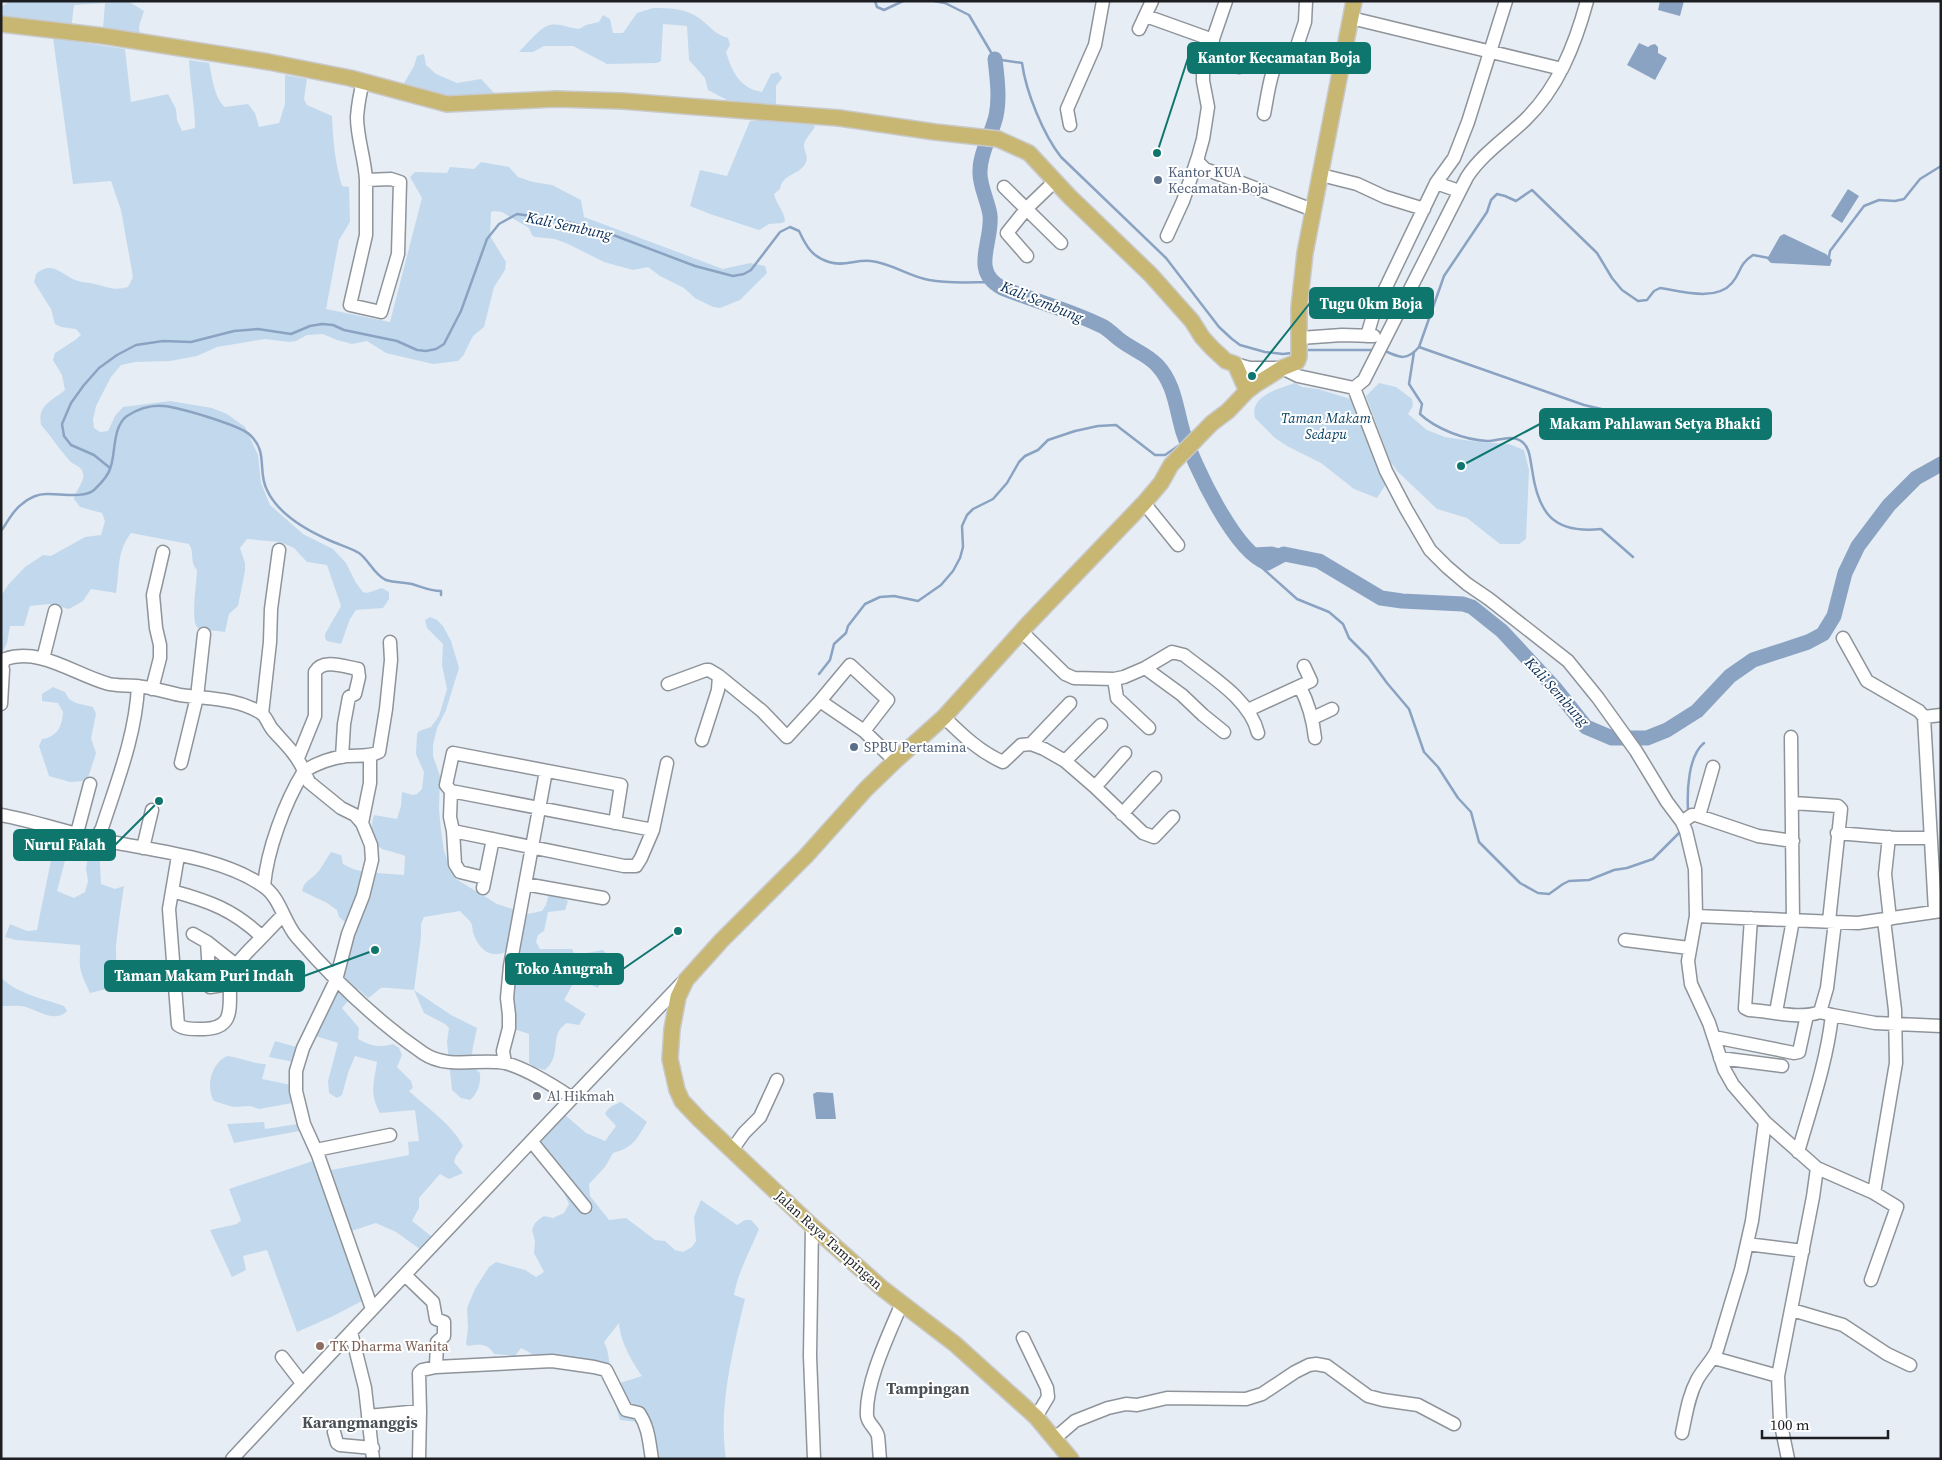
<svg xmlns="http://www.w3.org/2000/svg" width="1942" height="1460" font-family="'Source Serif 4',serif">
<rect width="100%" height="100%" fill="#e6edf4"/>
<path fill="#c2d9ed" d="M10 1H128L144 11 139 26 140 36 103 29 105 3 74 5 72 21V41L125 49 131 102 168 94 176 109 177 120 182 131 195 128C195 106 190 84 189 60L209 63C212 76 214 98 225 107L248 104 255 113 259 127 279 123 285 104V75L307 79 304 99 307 105 332 116C333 140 335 163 342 186L349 187 350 222 339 240 326 309 390 322 422 198 410 177 415 172 447 173 450 167 474 169 481 162 509 167 518 177 533 182 552 185 581 200 584 217 723 269 750 263 765 266 767 273 740 300 720 308 713 307 695 298 684 288 660 276 648 267 633 270 604 262 568 244 555 239 535 237 532 235 529 228 502 212 494 211 491 212 490 236 506 262 505 270 494 287 484 327 473 336 463 356 458 361 433 364 386 353 367 341 352 344 337 340 323 334 307 335 296 341 289 342 265 339 217 347 197 356 170 361 135 362 121 365 111 377 96 406 93 420 94 428 100 432 108 431 115 416 123 407 170 401 212 408 227 414 245 427 258 455 261 483 270 505 303 534 333 549 346 563 356 583 363 592 367 593 382 588 389 592V599L383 608 356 610 350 619 341 644 327 641 325 638V634L341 606 327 565 307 562 294 548 280 542 247 539 240 548 245 563V571L238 606 229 614 225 632C217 630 203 631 198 628 190 623 197 580 197 570 189 561 195 553 189 544L131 533C116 553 120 570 116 593L91 589 83 601 69 609 49 604 30 606 24 626H10L7 643 1 655V596L8 585 25 567 43 555 51 556 85 537 101 535 105 521 102 513 80 507 74 499C76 489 85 482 83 473 82 466 73 465 69 460 59 449 52 437 41 425 37 405 52 401 65 390L62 375 53 360 55 353 75 340 81 335 76 329 61 327 55 324 51 309 34 282 36 274C53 259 62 276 78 281 83 283 89 282 94 284 109 287 113 291 128 287L133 277 121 210 111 181 73 184 53 38 1 18V7Z
M653 8C669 8 685 8 699 18 709 25 715 35 728 38L730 45 726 52C732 71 739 88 762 92L771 74 778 72 782 78 776 86V119L812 123 815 127C812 132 805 139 804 144 803 151 810 156 805 164 799 175 782 174 780 189L774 194C776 204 784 210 785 221L782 223 769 224 759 230 710 214 690 206 700 170 727 176 750 121 762 120V105L727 100 708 90 705 78 689 60 687 26 663 24 661 61 657 63 607 64 573 46H544L533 52H519C526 45 541 26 550 25 558 23 570 28 579 29L586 25 599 22 603 15 610 19 613 33H623L637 13Z
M424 54 426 65 436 74 457 83 481 79 496 95C460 98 437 99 403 85L414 66 417 56Z
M1295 383 1302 387 1318 389 1351 399 1386 484 1377 498 1354 489 1321 463 1287 446 1275 438 1255 418C1249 395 1279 389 1295 383Z
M1379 383 1396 387 1412 399 1413 406 1408 414 1427 430 1445 437 1478 442 1509 444 1524 450 1529 470 1526 539 1519 544H1500L1467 518 1437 509 1397 471 1390 461 1366 396Z
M430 617 437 620 443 626 451 641 459 668 446 710 437 728 433 745V756L440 776 439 809 441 830 444 851 452 873 456 879 497 904 528 914 542 911 546 905 549 893 557 894 568 901 565 910 548 912 544 931 538 935 536 942 540 949H572L575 955 603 950 612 959C606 967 597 974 600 984L598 988 576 978 564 1000 586 1014 579 1025 567 1023C548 1034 563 1055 545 1070L534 1067 529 1063V1034L514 1029 507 951C491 960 479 949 474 935 472 931 473 926 471 923 469 919 463 915 460 911L424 917 421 924V937L414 990 451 1015 477 1028 472 1052 474 1068 480 1073C481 1083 478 1093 470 1100L461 1098 452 1090 447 1042 449 1028 445 1024 424 1013 414 990C408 990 384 987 381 988 376 991 374 995 368 998L358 989 342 1008 359 1028 358 1039C371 1046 379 1048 393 1044L399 1048 402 1055 397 1067 411 1081 413 1088 409 1091C428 1109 451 1123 463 1146L456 1156 454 1162 463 1173 449 1179 440 1174 419 1198V1208L412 1221 431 1236 420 1249 396 1232 376 1223 342 1234 364 1300 331 1317 297 1332 267 1250 243 1256 246 1270 232 1277 210 1230 237 1224 241 1220 229 1189 316 1160 321 1172 409 1155 408 1142 419 1141 415 1110 380 1113C369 1093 374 1083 377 1062L355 1056 348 1073 342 1095 337 1098 329 1093 328 1081 338 1043 306 1033 330 1006 344 973 356 928 344 921 339 917 337 910 327 903 302 891C304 882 308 881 314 876 321 870 326 859 331 852L341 855 343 864 353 869 364 872 404 875 405 856C398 853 392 852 385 850 370 846 370 827 374 815L397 819 401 806 402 792 413 795 417 794 422 789 424 772 416 754 417 734 419 731 431 727 439 716 447 689 442 665 443 644 427 628 425 620Z
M53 687 65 692 69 699 76 703 93 707 96 714 91 738 96 753 89 775 85 781 70 782 49 776 39 746 42 739C57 737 62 727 63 712L58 703 42 701V694Z
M56 832 71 838 57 891 74 898 85 892 88 881 86 869 89 849 95 844 99 845 101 884 115 889 124 886C121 906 118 926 116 946 115 960 120 975 111 988L90 993C86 984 81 975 80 966 79 959 81 952 80 945L16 940 5 937 10 924 27 931 37 930C43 897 51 865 56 832Z
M1 977C14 993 45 999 64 1006L67 1011C56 1023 38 1011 26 1007 18 1005 9 1006 1 1006Z
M275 1041 300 1048 294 1062 269 1057Z
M228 1056C242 1058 253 1064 266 1064L262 1079 291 1085 292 1103 259 1109 250 1106 233 1107 214 1101C205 1087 212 1061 228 1056Z
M621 1102 647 1122C636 1140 634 1147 613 1153L605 1167 589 1184 590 1196 609 1220 626 1218 655 1240 665 1241 675 1250 683 1252 692 1247 696 1241 694 1217 701 1200 737 1225 745 1220H751L759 1229C750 1251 738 1272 734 1295L745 1299C733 1349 718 1408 726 1459H645L639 1422 620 1420 611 1392 620 1383 642 1376C632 1362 620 1341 619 1323L604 1342 607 1349 610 1365 536 1356 521 1348 515 1356 494 1354C488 1343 479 1344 468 1346L466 1344 468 1328 467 1308 475 1289 489 1267 496 1262 525 1270 536 1277 544 1272 534 1253 535 1241 532 1230 535 1223 541 1218 544 1216 553 1218 564 1213 569 1204 564 1193 573 1183 539 1144 564 1114 586 1133 605 1141 616 1126 605 1114C608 1107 614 1105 621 1102Z
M264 1122 265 1129 298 1124 300 1131 234 1143 227 1124Z"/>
<path fill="#8ba3c2" d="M1660 1H1684L1680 16 1658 10Z
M1639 43 1648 47 1651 45 1655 44 1658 47V53L1667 58 1655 80 1627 65Z
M1848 189 1859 196 1842 223 1831 216Z
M1784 234 1826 254 1832 260 1830 266 1771 263 1767 259 1780 236Z
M817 1092 833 1093 836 1119H816L813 1094Z"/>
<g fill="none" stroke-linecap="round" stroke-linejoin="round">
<path stroke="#8ba3c2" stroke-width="2.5" d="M875 1 877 7 884 10 903 1
M934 1 945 3 969 15 995 59 1022 63C1026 92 1043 134 1061 157L1166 258 1219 327 1232 339 1240 345 1265 352 1283 354 1292 353
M1827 257H1829L1830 251 1864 206 1879 200 1895 201 1904 199 1920 179 1941 166
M1419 347 1584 405 1627 415 1654 412
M1305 350H1374
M1385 351C1400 358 1407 361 1419 347L1444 276 1487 212 1491 200 1497 194 1505 196 1516 201 1532 190 1597 253 1612 278 1622 290 1638 301 1647 300 1654 291 1660 288C1681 291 1716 302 1732 283 1742 271 1738 265 1753 255L1769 258
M1414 352 1409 384 1422 404 1420 414C1436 429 1465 440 1487 441 1498 441 1511 434 1521 441 1530 447 1530 459 1532 469 1538 513 1553 534 1601 529L1633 557
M110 468 94 455 71 445 64 436 62 424 71 403 84 385 99 368 117 355 136 345 163 341 191 342 234 331 258 329 291 334 310 326 322 324 333 325 344 330 397 341 417 350 426 351 436 349 444 344 461 311 487 239 499 224 517 214 559 220 600 230 695 266 733 276 744 274 751 270 780 232 790 227 799 231C806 246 812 257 829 262 843 267 857 259 871 261 891 263 908 276 929 280 950 284 972 282 993 282
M1 531C7 523 13 510 22 504 28 499 37 494 46 494 58 493 84 499 94 490 100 484 107 478 110 469 116 454 112 427 127 416 138 409 150 405 163 406 179 407 238 425 249 434 269 451 257 471 267 490 278 514 308 531 331 541 340 545 351 548 359 553 369 560 374 575 386 580 395 583 403 582 412 584 422 587 430 591 441 591V595
M1259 560V565L1297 599 1329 612 1343 624 1349 638 1368 657 1387 683 1409 709 1424 752 1438 767 1458 798 1471 812 1479 842 1520 883 1538 893 1549 894 1563 884 1569 881 1589 880 1614 870 1627 868 1653 859 1682 830
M819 674 830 660 834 644 846 633 848 626 865 604 880 597 894 596 918 601 941 585 953 571 960 558 963 547 962 526 967 515 973 509 993 499 1007 483 1019 462 1025 456 1038 450 1048 440 1075 431 1098 426 1116 425 1155 455H1165L1181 444
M1688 811C1687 791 1688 756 1704 743"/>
<path stroke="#8ba3c2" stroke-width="9" d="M1253 552 1272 551 1284 554"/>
<path stroke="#8ba3c2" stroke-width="15" d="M995 59C997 77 1000 98 996 116 992 134 980 152 980 171 979 185 988 201 990 215 993 242 970 271 1002 288 1035 301 1070 310 1102 326 1110 330 1115 337 1123 342 1134 350 1148 355 1157 365 1175 384 1176 409 1183 432 1194 465 1235 553 1267 563L1284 554 1319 561 1381 598 1402 601 1463 604 1472 607 1502 631 1554 687 1586 727 1612 738H1647L1667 730 1697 711 1730 676 1753 660 1808 642 1823 634 1834 616 1845 573 1858 546 1889 505 1916 478 1941 464"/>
<g stroke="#8e949a" stroke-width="15">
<path id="minor" d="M1226 1 1203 68V81L1208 107 1203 139 1198 157V162L1205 169 1313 210
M1146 16 1213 40
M1351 18 1562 69
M1139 29 1152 1
M1205 58 1239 67
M363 82C360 93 358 105 357 117 357 138 365 159 366 180L391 179 400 182 398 254 381 312 350 305 366 235V180
M1264 114C1267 100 1271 63 1282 55L1291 57 1294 55 1305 22 1306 1
M1070 125 1067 109 1095 45 1103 1
M1321 175 1357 184 1385 197 1424 209
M1436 183 1454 158 1468 122 1506 1
M1004 187 1061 243
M1167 236 1183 201 1198 157
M1027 256 1007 233 1027 208 1055 181
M1367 336 1374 312 1436 183 1459 191
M1300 338 1342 335 1374 336
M1235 364 1250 368H1282L1298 376 1354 388 1364 380 1467 177C1482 154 1505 139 1525 120 1558 88 1575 45 1587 1
M1354 388 1386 471 1406 509 1430 550 1447 567 1467 584 1489 599 1568 661 1598 698 1636 751 1667 802 1682 822 1686 831 1695 869 1696 916 1688 961 1691 984 1709 1023 1724 1069 1733 1085 1765 1122 1817 1168 1813 1197 1778 1376 1780 1420 1788 1459
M1144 503 1178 545
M1021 631 1065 674 1074 678 1114 679 1124 677 1145 668 1172 652 1184 655C1210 676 1250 699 1258 733
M1843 638 1867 681 1919 711 1924 717 1935 911
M43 659 55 611
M1145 668 1182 695 1203 715 1224 732
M1114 679 1117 698 1149 728
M668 684 706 670H709L719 676
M1300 687C1309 704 1313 720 1315 738
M152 689 160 658V645L156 628 153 595 163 552
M820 701 850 665 888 700 864 731
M1 704 3 670 2 665 5 659C41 647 75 675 109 684 118 686 127 685 136 686 151 687 166 692 180 695 207 699 237 698 261 713 266 716 268 724 272 729 284 743 296 753 304 771 285 802 267 850 264 886
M1248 710 1311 681 1304 666
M262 714 270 642 271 609 279 550
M944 717C962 735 980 752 1003 762L1021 745 1031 744 1044 749 1065 761 1095 787 1143 833 1154 837 1173 817
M1924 717 1941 715
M1313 718 1332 709
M702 740 718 690 719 676 762 711 787 737 820 701 864 731 895 761
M1031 744 1070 703
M298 758 315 716V672C323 658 345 667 358 669L359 677 355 694 349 697 344 724 342 757
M1065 761 1101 725
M181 763 197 697 204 634
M1095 787 1125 753
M451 791 653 830 667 763
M1793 803 1838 806 1841 809 1829 921
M1122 814 1155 778
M1 815C34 821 65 832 97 839 147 850 221 856 263 886 280 897 283 920 296 936 334 980 375 1020 423 1053 448 1070 478 1058 505 1063 525 1068 554 1086 572 1098
M1699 816 1713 767
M1682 822 1692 815H1696L1758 836 1793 841
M362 823 370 783V755
M453 831 624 866H636L641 858 653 830
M77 833 90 784
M1837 833 1896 838H1930
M1889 837 1885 874 1890 919
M96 839 102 828C117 782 136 734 138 686
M143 848 152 810
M485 878 460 872 455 864 453 831 450 817 451 791 446 785 453 753 621 785 615 823
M525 884 603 898
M483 888 493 839
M172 891C209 901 234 910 262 937 254 946 242 956 236 966 220 989 246 1028 204 1029 195 1029 185 1030 178 1025L169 909 178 856
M1696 916 1858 923 1941 911
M1751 918 1745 1008 1749 1010C1772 1011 1799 1020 1820 1012
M193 934 207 942 236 965
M262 937 283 915
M1625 940 1689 948
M207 942 210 987 229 984
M1776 1012 1793 920 1791 737
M1832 1015 1875 1023 1941 1026
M1714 1037 1794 1053 1799 1052 1807 1015
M1720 1058 1782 1066
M505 1063 503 1051 509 1028V1015L507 998 510 966 546 771
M532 1142 585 1207
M316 1150 390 1135
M732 1150 744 1133 760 1117 777 1080
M1798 1152C1811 1107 1827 1061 1832 1015L1820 1012 1827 988 1835 922
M1817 1168 1874 1193 1897 1207 1871 1280
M1874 1193 1896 1063 1895 1010 1884 920
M812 1226 810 1356 814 1459
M1747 1244 1803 1251
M405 1275 433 1302 436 1319 444 1322V1336L437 1342 436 1367 552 1361 594 1367 606 1370 626 1410 639 1413C649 1428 649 1442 652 1459
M372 1309 318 1155 304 1124 296 1091V1071L303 1048 336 980 348 934 363 896 372 860 371 845 362 823 355 815 341 808 309 782 304 771C317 763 331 758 346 756 357 755 370 757 379 752L386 709 391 660 390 642
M1792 1310 1843 1325 1887 1354 1910 1365
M351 1332 365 1388 373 1459
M1023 1338 1047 1388 1048 1397 1036 1417
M282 1357 302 1383
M1714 1358 1778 1376
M368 1416 420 1411
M334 1432 337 1443 340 1445 373 1448
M1682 1433C1686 1415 1688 1397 1697 1380 1703 1369 1712 1361 1717 1350L1741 1270 1752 1221 1765 1122
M1054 1439 1075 1421 1108 1408 1126 1404 1137 1405 1167 1398 1246 1399 1262 1394 1295 1372 1309 1365 1316 1364 1327 1366 1368 1396 1383 1400 1418 1405 1454 1424
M232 1459C381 1299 531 1141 682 983
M419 1459 420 1411 419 1373 422 1370 436 1367
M880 1459C879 1451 879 1443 878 1436 876 1428 868 1424 867 1416 865 1383 889 1334 902 1303"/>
</g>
<g stroke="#c9c9ca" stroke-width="18">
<path id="major" d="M1 24 104 36 269 62 350 78 447 104 556 99 622 101 839 118 935 132 998 139 1029 153 1069 196 1151 275 1192 321 1202 337 1212 348 1226 361 1235 364 1247 391
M1071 1459 1036 1417 955 1344 883 1289 812 1226 699 1119 682 1101 677 1090 670 1059 672 1029 678 997 686 980 721 941 806 856 866 789 895 761 944 717 1028 624 1144 503 1161 483 1171 465 1212 423 1228 411 1247 391 1255 385 1282 368 1297 362 1299 357V308L1305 253 1354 1"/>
</g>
<use href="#minor" stroke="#fff" stroke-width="12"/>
<use href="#major" stroke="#c7b772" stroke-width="15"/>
</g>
<g fill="#5c6f8a" stroke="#fff" stroke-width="2">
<circle cx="1158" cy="180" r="5"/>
<circle cx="854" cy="747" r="5"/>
</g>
<circle fill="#6b7280" stroke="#fff" stroke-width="2" cx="537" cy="1096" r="5"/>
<circle fill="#8d6e63" stroke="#fff" stroke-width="2" cx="320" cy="1346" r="5"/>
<g text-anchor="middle" stroke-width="4" stroke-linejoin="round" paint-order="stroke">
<g font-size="14" fill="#4e5e75" stroke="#fff" text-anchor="start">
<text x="1168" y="177">Kantor KUA<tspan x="1168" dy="16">Kecamatan Boja</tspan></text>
<text x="864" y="752">SPBU Pertamina</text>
</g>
<g font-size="14" font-style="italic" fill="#084165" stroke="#fff">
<text x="1326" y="423">Taman Makam<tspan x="1326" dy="16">Sedapu</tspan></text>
</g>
<g font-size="14" fill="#5b616d" stroke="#fff" text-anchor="start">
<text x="547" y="1101">Al Hikmah</text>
</g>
<g font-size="14" fill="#1c1e21" stroke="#fff">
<text transform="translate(829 1240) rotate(42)" y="5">Jalan Raya Tampingan</text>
</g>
<g font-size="14" fill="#785e54" stroke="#fff" text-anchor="start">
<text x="330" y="1351">TK Dharma Wanita</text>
</g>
<g font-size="15" font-style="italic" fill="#062b53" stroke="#fff">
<text transform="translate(569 226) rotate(12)" y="5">Kali Sembung</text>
<text transform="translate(1042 302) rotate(22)" y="5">Kali Sembung</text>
<text transform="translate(1557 692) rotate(48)" y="5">Kali Sembung</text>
</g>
<g font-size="16" font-weight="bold" fill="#4b5156" stroke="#fff">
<text x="928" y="1394">Tampingan</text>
<text x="360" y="1428">Karangmanggis</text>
</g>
</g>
<path fill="none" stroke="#0f766e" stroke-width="2" d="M1157 153L1188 58M1252 376L1310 303M1461 466L1540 424M159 801L115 845M678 931L623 969M375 950L304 976"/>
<g fill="#0f766e" stroke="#fff" stroke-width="2">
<circle cx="1157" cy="153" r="5"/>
<circle cx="1252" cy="376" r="5"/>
<circle cx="1461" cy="466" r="5"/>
<circle cx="159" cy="801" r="5"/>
<circle cx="678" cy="931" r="5"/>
<circle cx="375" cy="950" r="5"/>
</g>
<g fill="#0f766e" stroke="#0f766e" stroke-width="2">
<rect x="1188" y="43" width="182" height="30" rx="5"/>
<rect x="1310" y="288" width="123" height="30" rx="5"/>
<rect x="1540" y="409" width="231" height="30" rx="5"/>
<rect x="14" y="830" width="101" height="30" rx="5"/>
<rect x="506" y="954" width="117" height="30" rx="5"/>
<rect x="105" y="961" width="199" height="30" rx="5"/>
</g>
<g font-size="15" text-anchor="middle" font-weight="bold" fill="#fff">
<text x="1279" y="63">Kantor Kecamatan Boja</text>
<text x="1371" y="309">Tugu 0km Boja</text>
<text x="1655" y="429">Makam Pahlawan Setya Bhakti</text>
<text x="65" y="850">Nurul Falah</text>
<text x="564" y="974">Toko Anugrah</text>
<text x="204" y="981">Taman Makam Puri Indah</text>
</g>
<rect width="1942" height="1460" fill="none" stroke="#1c1e21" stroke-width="5"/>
<path d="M1762 1430v8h126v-8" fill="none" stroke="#1c1e21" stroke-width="2.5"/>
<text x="1770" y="1430" font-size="15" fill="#1c1e21" stroke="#ffffff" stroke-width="4" paint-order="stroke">100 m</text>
</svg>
